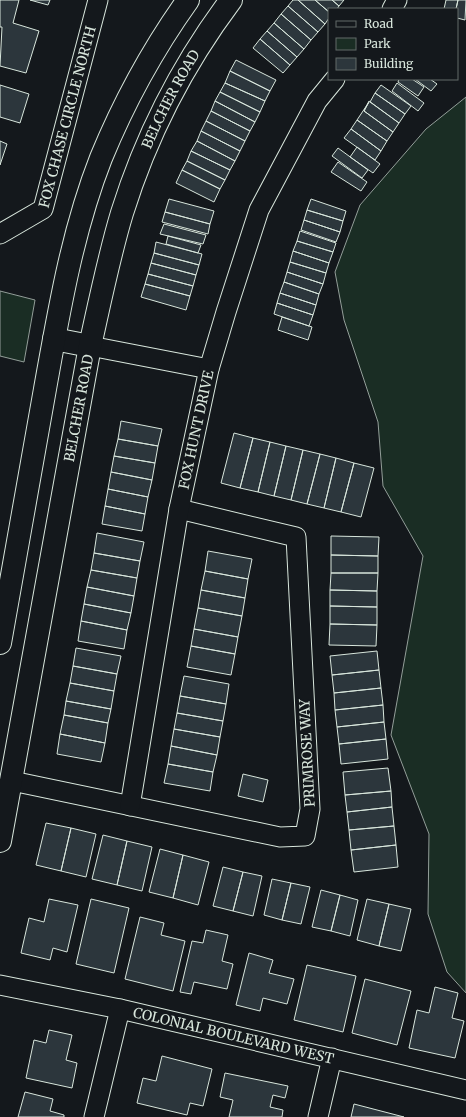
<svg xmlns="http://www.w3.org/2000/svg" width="466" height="1117" font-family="Merriweather,serif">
<rect width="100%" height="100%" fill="#14181c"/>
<path fill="#1a2d24" stroke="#939e99" d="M466 97V993L447 972 428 914 429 834 391 735 423 556 383 486 378 422 344 320 335 272 360 205 426 129Z
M0 291 35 300 24 362 0 356Z"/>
<path fill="#2c363c" stroke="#d8e6dc" d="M0 0H19L13 23 39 31 26 73 0 66 2 27H0Z
M30 0H50L48 5Z
M293 0H298L325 24 318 32 288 6Z
M298 0H315L329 12V18L325 24Z
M315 0H332L339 6 337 9H329V12Z
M332 0H344L339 6Z
M446 0H458L456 9H444Z
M458 0H466L465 20 457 18 456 9Z
M288 6 318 32 311 40 281 14Z
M281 14 311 40 304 49 274 23Z
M274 23 304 49 297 57 267 31Z
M267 31 297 57 290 65 260 39Z
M260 39 290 65 283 73 253 48Z
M236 60 276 80 270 91 230 71Z
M230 71 270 91 265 101 225 83Z
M399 79H412L424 87 418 96 398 82Z
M415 79H430L437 84 431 91Z
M225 83 265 101 260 112 220 92Z
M397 83 424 103 418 111 392 91Z
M0 85 29 94 20 123 0 117Z
M381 85 411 106 405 114 375 93Z
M220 92 260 112 255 122 215 101Z
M375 93 405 114 399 123 370 102Z
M215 101 255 122 250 131 211 111Z
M369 101 399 123 393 132 364 111Z
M369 102 364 111 393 132 387 141 357 120Z
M211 111 250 131 245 141 206 121Z
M357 120 387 141 381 151 351 129Z
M206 121 245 141 240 151 201 131Z
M351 129 381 151 375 160 344 138Z
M201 131 240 151 235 161 197 141Z
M0 141 7 144 0 165Z
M197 141 235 161 230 170 191 151Z
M357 147 380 164 373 173 350 157Z
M338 148 368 170 362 178 332 156Z
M191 151 230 170 225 180 187 161Z
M187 161 225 180 220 189 182 170Z
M338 162 367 182 361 191 331 172Z
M182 170 220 189 214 202 176 183Z
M169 199 214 211 210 224 165 212Z
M311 199 346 211 343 221 307 210Z
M307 210 343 221 340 232 304 220Z
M165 212 210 224 208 234 162 222Z
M304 220 340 232 336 242 301 230Z
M164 224 206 235 203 244 160 234Z
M300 231 336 243 333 252 297 241Z
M168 236 201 245 198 253 166 244Z
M297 241 333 252 329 263 293 251Z
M156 242 202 254 199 265 154 253Z
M293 251 329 263 326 273 290 262Z
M154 253 199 265 196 275 151 263Z
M290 262 326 273 323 284 287 272Z
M151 263 196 275 193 286 148 274Z
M287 272 323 284 319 294 284 282Z
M148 274 193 286 190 296 145 284Z
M284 282 319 294 316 305 280 293Z
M145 284 190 296 186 310 141 297Z
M280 293 316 305 313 315 277 303Z
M277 303 313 315 309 326 274 314Z
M282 317 312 327 308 340 278 330Z
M121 421 162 429 158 446 118 439Z
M234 433 253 438 240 488 221 483Z
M253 438 270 442 258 492 240 488Z
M118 439 158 446 155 463 114 456Z
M270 442 286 446 274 496 258 492Z
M286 446 303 450 291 500 274 496Z
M303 450 320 454 307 504 291 500Z
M320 454 336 458 324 508 307 504Z
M114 456 155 463 152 480 111 472Z
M336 458 354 463 341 512 324 508Z
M354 463 374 468 361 517 341 512Z
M111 472 152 480 148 497 108 489Z
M108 489 148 497 145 514 105 506Z
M105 506 145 514 142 531 102 524Z
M97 533 144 542 140 561 94 553Z
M331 536 379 537 378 556 331 555Z
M208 551 252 559 248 579 205 571Z
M94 553 140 561 137 578 91 570Z
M331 555 378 556V573H331Z
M91 570 137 578 134 596 87 587Z
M205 571 248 579 245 598 201 590Z
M331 573H378L377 591 330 590Z
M87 587 134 596 131 613 84 604Z
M201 590 245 598 242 616 198 608Z
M330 590 377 591V607L330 606Z
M84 604 131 613 127 630 81 621Z
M330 606 377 607V625L330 624Z
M198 608 242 616 238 637 194 629Z
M81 621 127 630 124 649 78 641Z
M330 624 377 625 376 646 329 645Z
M194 629 238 637 235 654 191 646Z
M191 646 235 654 231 675 187 667Z
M76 648 121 656 117 674 73 666Z
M377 651 379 670 332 675 330 656Z
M73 666 117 674 114 691 70 683Z
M379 670 381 688 334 693 332 675Z
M184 676 229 684 226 704 180 696Z
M70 683 114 691 111 709 66 701Z
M381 688 383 705 335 710 334 693Z
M180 696 226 704 223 721 177 713Z
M66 701 111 709 108 723 64 715Z
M383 705 384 722 337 727 335 710Z
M177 713 223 721 220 737 174 729Z
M64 715 108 723 105 743 60 734Z
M384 722 386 739 339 744 337 727Z
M174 729 220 737 217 755 171 746Z
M60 734 105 743 101 762 57 754Z
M386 739 388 759 341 764 339 744Z
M171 746 217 755 213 772 168 764Z
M168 764 213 772 210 791 164 783Z
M388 768 391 791 345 795 343 772Z
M243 774 268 780 263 802 238 796Z
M391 791 392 807 347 812 345 795Z
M392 807 394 826 349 830 347 812Z
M46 823 71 828 61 871 36 865Z
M394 826 396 845 351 850 349 830Z
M71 828 96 834 86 877 61 871Z
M103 835 127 841 117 885 92 879Z
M127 841 152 847 142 891 117 885Z
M396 845 398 867 354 872 351 850Z
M160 849 183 855 173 898 149 892Z
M183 855 209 862 198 905 173 898Z
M223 867 243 872 233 911 213 906Z
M243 872 262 876 253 916 233 911Z
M272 879 291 883 282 920 264 915Z
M291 883 310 887 301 924 282 920Z
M321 890 340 895 331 931 312 927Z
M340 895 358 900 350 936 331 931Z
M49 899 78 905 67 952 53 948 50 960 21 953 29 918 44 922Z
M91 899 129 908 114 973 76 964Z
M367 899 389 904 379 946 357 940Z
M389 904 411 909 401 951 379 946Z
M140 917 164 923 161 935 185 941 173 991 125 979Z
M206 930 228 935 222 961 233 964 227 989 194 982 191 994 180 992 192 941 203 943Z
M249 953 273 960 269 973 294 979 287 1004 263 998 260 1011 236 1005Z
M307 965 356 976 343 1032 294 1020Z
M365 979 411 991 397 1045 352 1033Z
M435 987 458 993 452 1018 464 1021 455 1058 409 1048 417 1010 429 1013Z
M49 1030 72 1035 66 1060 77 1063 72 1088 26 1078 34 1040 46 1043Z
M162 1056 212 1069 203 1106 190 1103 187 1115 137 1103 143 1078 156 1081Z
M225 1073 288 1086 285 1098 273 1095 270 1107 283 1110 282 1117H229L233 1100 220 1097Z
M25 1092 53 1099 50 1111 64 1115V1117H18Z
M354 1104 404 1117H351Z"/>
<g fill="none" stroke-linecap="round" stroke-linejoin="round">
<g stroke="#d8e6dc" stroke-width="21">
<g id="minor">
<path d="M392 9 397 0"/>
<path id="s1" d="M0 234 43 209 98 0"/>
<path d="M90 346 209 369"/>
<path d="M12 781 280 837 305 836 310 809 296 537 179 509"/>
<path id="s2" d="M130 806 179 509 209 369 226 312 259 210 317 101 335 79"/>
<path id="s3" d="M0 985 120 1009 466 1090"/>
<path d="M94 1117 120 1009"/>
<path d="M318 1117 332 1058"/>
</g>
</g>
<g stroke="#d8e6dc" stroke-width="24">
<g id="major">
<path d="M54 339 90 346"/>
<path d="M0 643C15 558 30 474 45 389 59 311 72 232 101 158 124 102 153 49 188 0"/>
<path id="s4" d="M0 841 90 346C100 301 109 256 122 213 146 136 183 64 231 0"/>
</g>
</g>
<use href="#minor" stroke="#14181c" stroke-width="19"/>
<use href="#major" stroke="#14181c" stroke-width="22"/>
</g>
<g text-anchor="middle" stroke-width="3" stroke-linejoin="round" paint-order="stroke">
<g font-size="14" fill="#d8e6dc" stroke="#14181c">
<text dy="5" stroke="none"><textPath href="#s4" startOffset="764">BELCHER ROAD</textPath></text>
<text dy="5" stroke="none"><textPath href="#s1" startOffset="145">FOX CHASE CIRCLE NORTH</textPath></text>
<text dy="5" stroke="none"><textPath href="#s4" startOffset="440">BELCHER ROAD</textPath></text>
<text dy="5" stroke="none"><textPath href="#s2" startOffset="382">FOX HUNT DRIVE</textPath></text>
<text transform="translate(307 753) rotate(-93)" y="5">PRIMROSE WAY</text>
<text dy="5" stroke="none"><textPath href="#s3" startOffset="239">COLONIAL BOULEVARD WEST</textPath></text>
</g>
</g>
<rect x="328" y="8" width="130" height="72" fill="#14181c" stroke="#626a69"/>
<rect x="336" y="21" width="20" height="6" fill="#14181c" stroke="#626a69"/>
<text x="364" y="28" font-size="12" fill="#d8e6dc">Road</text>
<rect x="336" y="38" width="20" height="12" fill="#1a2d24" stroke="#626a69"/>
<text x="364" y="48" font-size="12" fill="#d8e6dc">Park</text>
<rect x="336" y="58" width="20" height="12" fill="#2c363c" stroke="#626a69"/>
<text x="364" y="68" font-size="12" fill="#d8e6dc">Building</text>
</svg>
